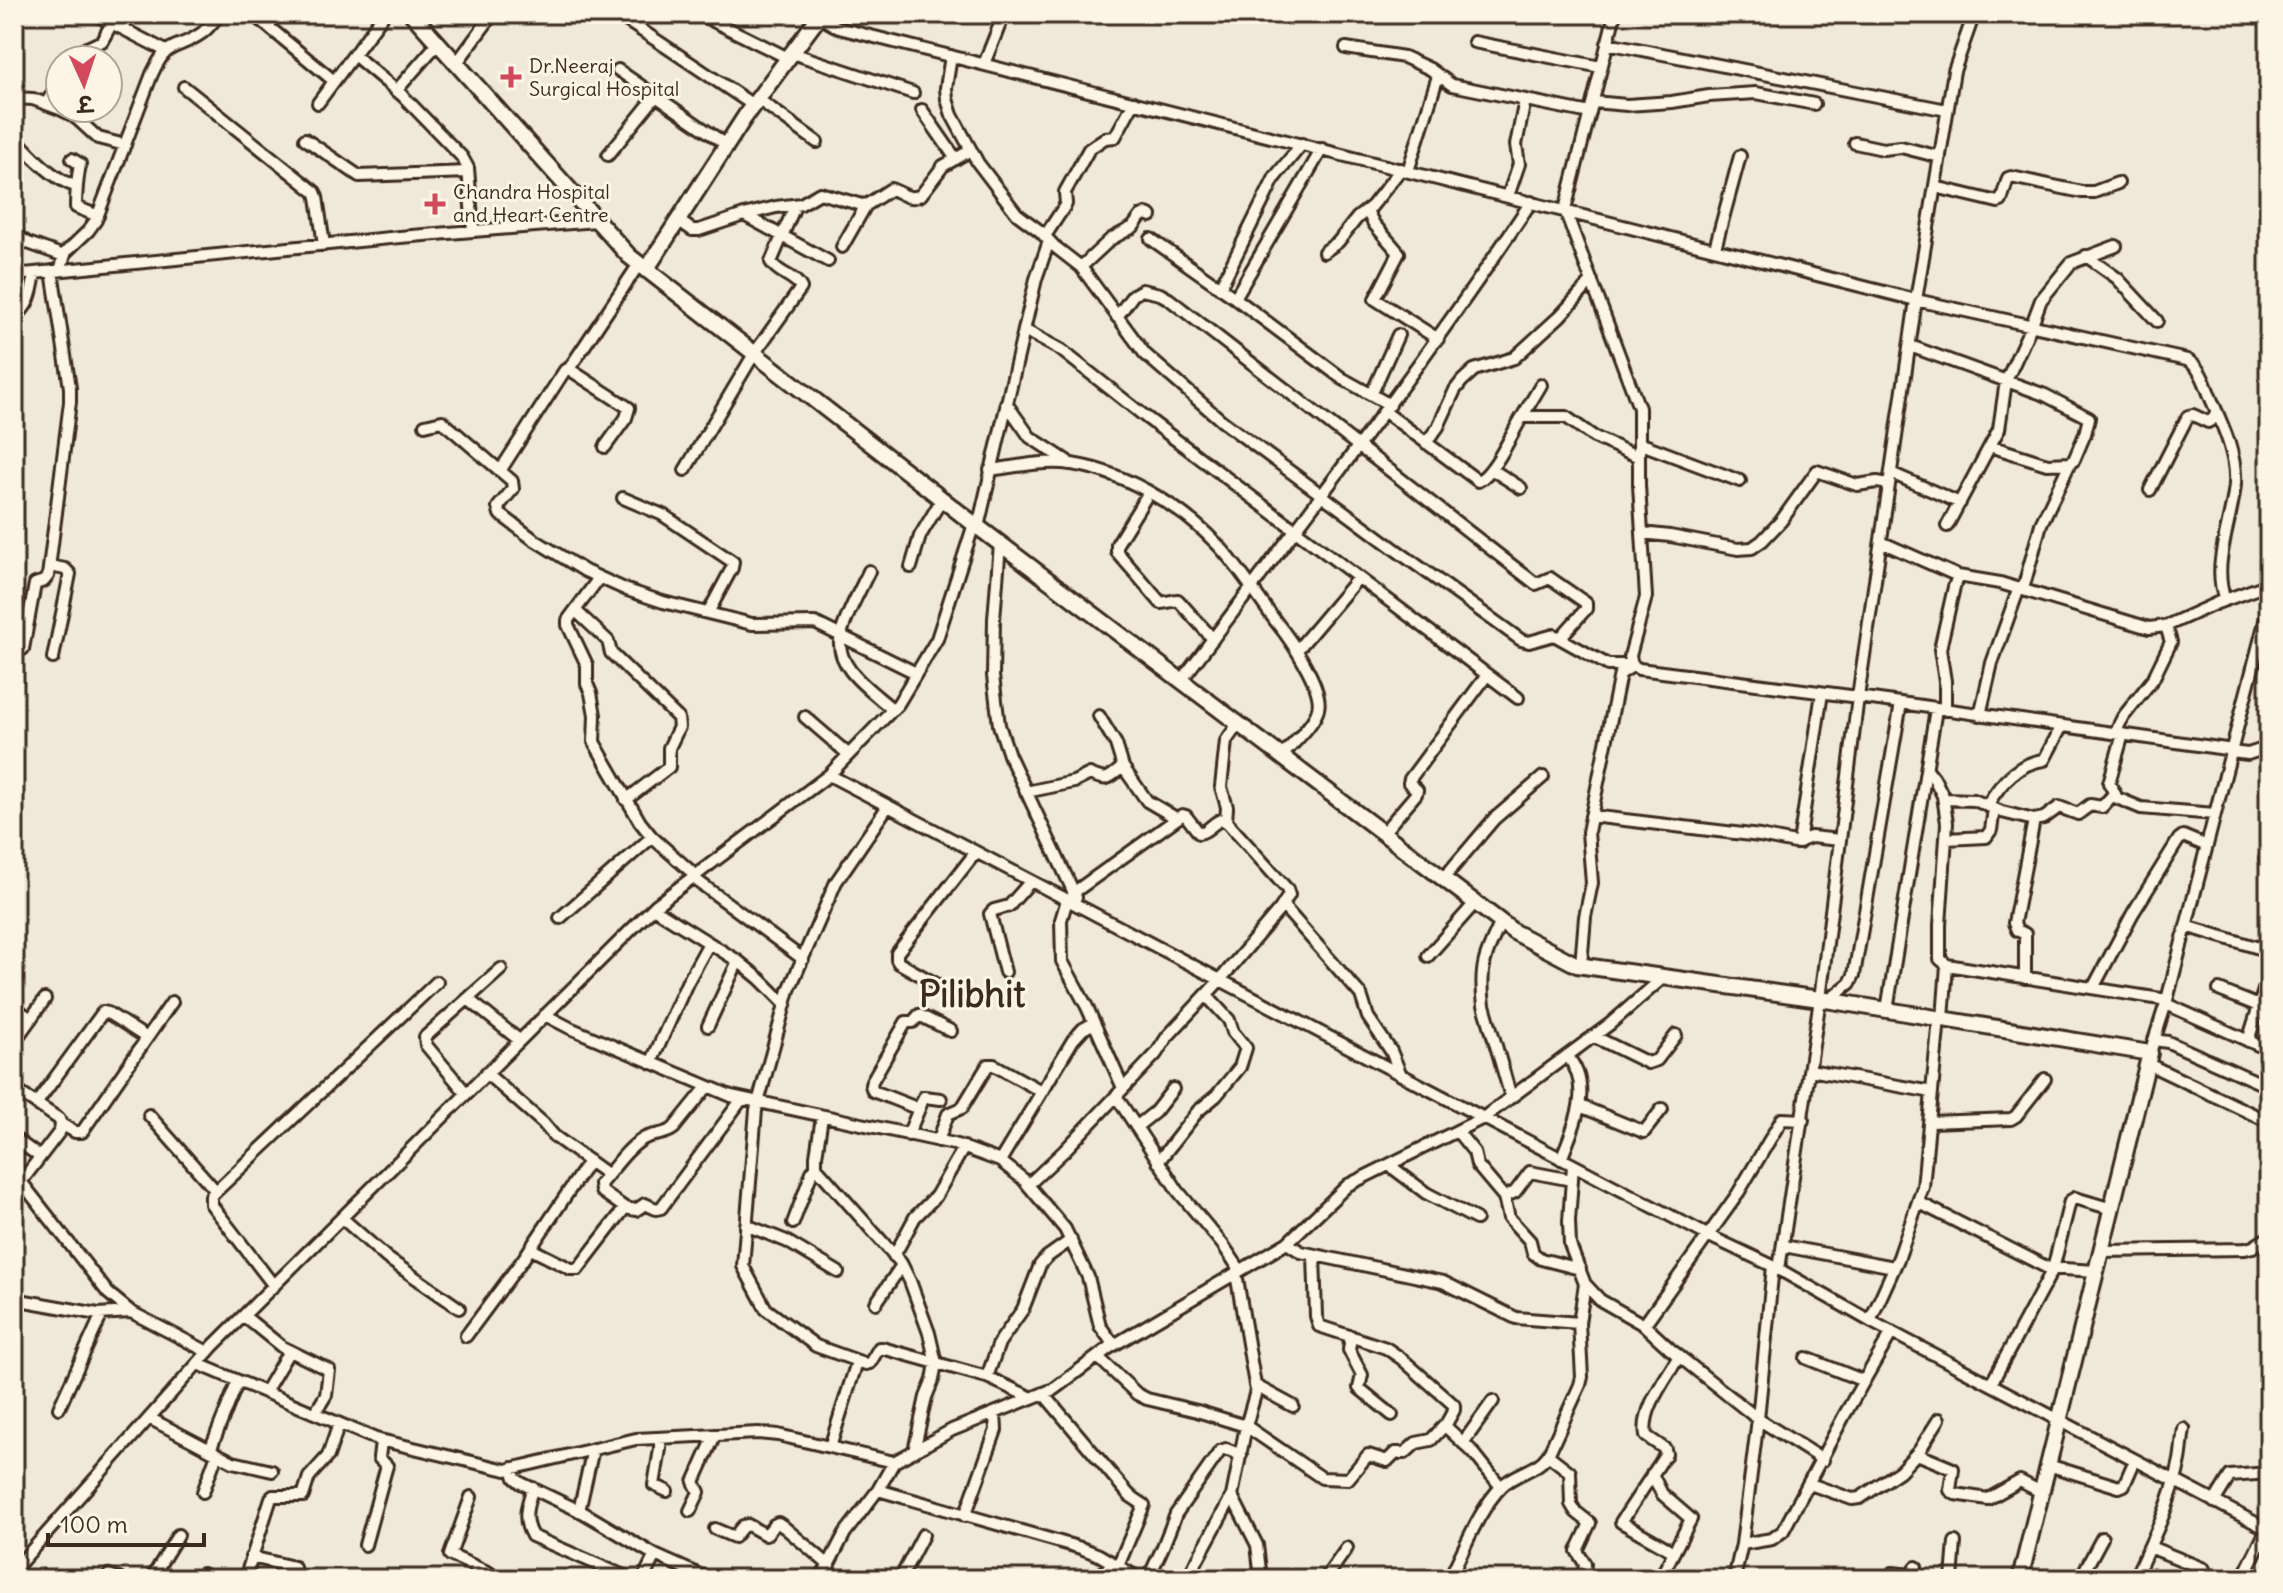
<svg xmlns="http://www.w3.org/2000/svg" width="2283" height="1593" font-family="Delius,'Playpen Sans Deva',sans-serif">
<rect width="100%" height="100%" fill="#f0e9d9"/>
<filter id="ink" filterUnits="userSpaceOnUse"><feTurbulence type="fractalNoise" baseFrequency=".0125" numOctaves="2"/><feDisplacementMap in="SourceGraphic" scale="16" xChannelSelector="R" yChannelSelector="G"/><feConvolveMatrix kernelMatrix="1 2 1 2 8 2 1 2 1" color-interpolation-filters="sRGB"/></filter>
<g filter="url(#ink)">
<g fill="none" stroke-linecap="round" stroke-linejoin="round">
<g stroke="#3b2a1e" stroke-width="16">
<path id="street" d="M94 14 166 51
M253 14 334 81
M617 14 753 105
M699 14 788 58
M1615 14 1565 210 1639 408V485L1646 597 1630 656 1632 665 1639 669 1858 697 2226 749 2231 752 2230 756 2167 1000 2150 1053
M816 15 839 28 1916 300 2187 360C2202 368 2205 385 2212 401 2223 426 2237 456 2235 484 2232 523 2211 563 2225 600
M1474 42 1601 67
M1607 43 1947 110
M1346 48 1404 57 1430 69 1452 85 1590 113
M792 53 913 93
M354 55 403 96 462 157 468 168 473 231
M951 56 946 88 947 99 952 115 978 163 1017 214 1040 231 1054 246 1081 267 1145 354 1222 421 1396 550 1521 640 1529 642 1554 635 1608 665H1632
M73 60 83 50 102 41 112 23
M456 64 493 14
M984 64 1004 14
M618 70 727 145
M184 87 315 192 317 197 324 245
M396 91 438 43
M14 98 33 99 60 109 74 116 98 138 125 145
M758 99 817 142
M1593 102 1627 105 1672 102 1709 96 1756 93 1814 104
M318 103 384 14
M46 104 60 80
M922 110 956 159
M14 136C28 153 54 180 75 186
M305 139 359 176 468 172
M1855 143 1883 149 1901 147 1940 157
M608 155 656 96
M72 159 80 164C77 180 76 192 76 207L98 216
M1408 171 1438 76
M1935 187 1998 202 2001 201 2008 178 2011 177 2082 192H2094L2118 183
M1508 196 1519 164 1516 145 1525 100
M1367 211 1374 224 1399 253 1375 299 1438 339
M744 215 828 261
M678 220 692 230H699L744 215 776 207 801 204 820 193 862 205 868 204 891 189C902 193 909 201 921 195L943 166 971 150
M14 234 28 243 64 256
M1045 236 1066 204 1065 192 1089 149 1105 138 1115 137 1134 102
M1151 239 1235 298 1343 379 1390 405
M842 247 866 205
M1715 248 1740 156
M1324 252 1338 242 1357 218 1372 206 1401 169
M2086 256 2117 278 2157 321
M1081 267 1111 239 1133 227 1141 216 1146 214 1151 216
M60 270 66 252 88 231 96 220 152 74C169 38 175 52 202 33 209 28 214 20 220 14
M14 275 400 237 596 221
M1220 288 1275 177 1302 144
M1235 298 1322 149
M14 317C30 307 32 291 35 273
M1117 317 1133 295 1142 290 1160 294 1169 299 1536 584 1550 578 1586 603V609L1560 638
M1024 330 1061 350 1147 418 1518 698
M1910 346 2045 395 2089 418 2085 434 2074 460 2070 463 2047 464 1990 446
M569 369 639 264
M1372 393 1398 335
M1006 403 1030 437 1067 461
M1385 412 1478 481C1494 474 1512 433 1522 417H1566L1594 437 1639 457
M1522 417 1541 385
M425 425 442 421 512 481 513 489 498 507 500 514 533 539 585 571 627 590 663 602 752 624 815 623 916 673
M1426 443 1438 427 1455 390 1462 381 1474 370 1514 358 1560 316 1592 281
M1639 443 1740 481
M1491 469 1521 488
M685 470 754 354 801 288C796 276 778 274 771 262L795 206
M990 470C1014 467 1039 461 1063 463 1119 468 1180 505 1218 545 1240 568 1257 597 1277 623 1290 639 1324 688 1318 709 1315 724 1291 745 1281 757
M500 471 565 370 569 369 629 408 626 418 605 447
M1891 473 1960 503
M2150 490 2188 416 2193 415 2208 422 2213 419 2217 412
M1149 492 1117 544V552L1161 603 1178 600 1213 639
M623 498 663 515 733 562 732 568 708 613
M1947 526 1999 429 2006 381 2032 324 2041 300 2071 263 2116 246
M978 527 1036 279 1049 241
M1642 533 1670 536 1738 549 1752 548 1762 541 1781 521 1817 471 1857 485 1877 482 1889 484
M1881 542 1958 576 2000 583 2149 628 2166 626 2217 603 2269 584
M1000 544 994 619 993 676 999 725 1009 755 1076 897
M50 566 65 569 70 574 53 658
M911 567 920 536 942 499
M869 571C861 589 845 616 841 635 833 667 872 691 892 709
M599 578 568 620V625L587 665V684L591 693 595 715 594 742 640 822 652 837 695 875
M2023 589 2041 524 2070 463
M2269 606 2231 752 2248 754 2269 747
M576 611 608 641 611 653 678 718 679 727 669 748V767L626 800
M23 649 35 584 44 581 48 576 70 402V388L52 271
M1298 649 1358 578
M1181 681C1300 523 1422 367 1531 202
M1945 710V681L1940 649 1954 587 1958 576
M1980 715 1992 663 2019 588
M1099 716 1116 744 1123 767 1147 801 1176 818
M805 717 848 754
M2115 733 2123 717 2153 679 2171 642 2166 626
M1927 769 1934 778 1943 796 1947 823 1940 925V959L1947 965 2167 1000
M829 775 1707 1235 1773 1266 1870 1321 2269 1530
M1026 792 1074 782 1090 774C1108 782 1107 779 1123 767
M2116 796 2109 783 2123 734
M1944 799 1974 800 2002 812 2034 820 2044 818 2059 807 2078 814 2090 805 2102 807 2112 796 2141 808 2215 814
M888 806 836 882 789 990 756 1110 743 1266 766 1309 816 1346 866 1364 870 1363 879 1348H882L987 1377 1032 1398
M1987 806C2000 783 2018 763 2044 760L2062 726
M1591 816 1760 836 1795 843 1811 837 1840 840
M1226 822 1227 807 1221 787 1226 741 1238 724
M1382 834 1416 794 1417 790 1409 783 1410 779 1487 675
M1946 839 1986 837 1991 830 1994 809
M1799 843 1822 693
M2265 859 2269 849
M692 877 803 959
M1443 879 1494 819 1543 777
M1067 900 1061 920 1062 961 1087 1007 1123 1088
M1283 906 1361 995 1368 1017 1391 1051 1401 1075
M653 908 738 961 760 979 785 1004
M560 918 652 837
M1501 922C1485 955 1479 968 1484 1005L1511 1097
M2186 926 2269 951
M1428 956 1475 903
M1581 965 1585 917 1592 883 1588 832 1620 674 1632 666
M1005 972 990 914 994 910 1009 906 1031 881
M2025 978V934L2017 930 2014 923 2034 820
M2093 988 2133 913 2179 839 2183 836 2207 846
M945 989 899 963 897 960V953L976 852
M2219 990 2259 1006
M468 999 519 1040
M1828 1001 1850 983 1854 975 1901 703
M2166 1004 2269 1050
M14 1007 31 1019
M1887 1010 1936 709
M545 1015 570 1028 731 1096 954 1144 1000 1161 1023 1179 1065 1229 1088 1277 1100 1326 1114 1345
M1943 1019 1947 965
M708 1026 738 961
M1593 1036 1648 1063 1657 1060 1676 1035
M2154 1040 2168 1042 2269 1087
M2248 1041 2269 974
M14 1042 45 999
M651 1063 687 983 709 943
M2148 1064 2269 1122
M1810 1070 1932 1092
M486 1073 543 1123 554 1136 608 1175
M14 1089 59 1119 61 1124 60 1131 21 1182
M466 1093 426 1045 425 1037 501 969
M1116 1096 1178 1191 1223 1245 1240 1270
M36 1104 103 1012 108 1013 147 1038
M1580 1106 1644 1132 1662 1109
M919 1109 873 1091 871 1085 872 1081 906 1022H913L919 1015 951 1031
M149 1115 216 1191
M822 1117 816 1156V1167L901 1263 910 1281 929 1333 936 1363 933 1380 926 1397 914 1451
M1930 1122 2011 1119 2016 1116 2045 1079
M61 1124 75 1132H82L172 1002
M1136 1127 1155 1112 1173 1089
M1457 1131 1474 1152 1477 1165 1504 1197 1509 1218 1530 1241 1533 1253 1541 1259 1580 1269
M908 1135 924 1097 941 1099
M14 1138 40 1157
M938 1141 948 1114 962 1108 988 1065H994L1041 1091
M1561 1159C1574 1127 1594 1086 1567 1056
M1000 1161 1073 1040 1083 1029 1094 1023
M1158 1162 1198 1111 1216 1096 1240 1067 1246 1048 1233 1032 1229 1020 1206 995
M1389 1165 1426 1193 1476 1219
M14 1177 19 1179 108 1293 131 1312 208 1352
M1028 1185 1064 1151 1156 1054 1167 1037 1220 980 1280 909 1289 895 1287 889 1224 819C1214 820 1209 832 1199 833L1186 816 1182 815 1073 893
M1504 1197 1515 1192 1530 1172 1572 1180
M1918 1202 2048 1268 2096 1271
M625 1208 601 1191 600 1184C613 1170 626 1149 643 1139 653 1133 665 1136 674 1128L707 1087
M342 1218 387 1258 459 1308
M793 1223 812 1172 816 1167
M746 1225 786 1241 838 1272
M1287 1243 1301 1252 1443 1282 1516 1318 1579 1323
M1784 1246 1894 1267
M531 1247 535 1251 571 1269H578L625 1208 636 1210 645 1204 656 1209 661 1208 742 1099
M2101 1251 2245 1249 2253 1247 2269 1237
M1314 1255 1316 1316 1319 1326 1386 1348 1402 1359 1454 1405V1410L1445 1426 1473 1452 1501 1487
M894 1256 915 1217 936 1196 964 1147
M1779 1269 1820 999 1858 697 1916 300 1954 71 1974 14
M1585 1284 1600 1300 1644 1325 1670 1349 1758 1419 1823 1460
M274 1286 211 1204V1196L437 982
M14 1299 98 1314 131 1312
M876 1303 902 1265
M244 1316 282 1347 329 1370 326 1395 315 1413
M1870 1321 1899 1257 1923 1187 1939 1018
M1644 1325 1737 1195 1782 1119 1803 1120
M466 1336 524 1258 589 1161
M1351 1336 1349 1350 1362 1375 1359 1388 1392 1415
M1098 1357 1137 1394 1147 1399 1197 1411 1246 1426 1322 1478 1348 1479 1368 1455 1387 1461 1395 1453H1405L1416 1443 1431 1440 1445 1425
M1806 1358 1864 1381
M198 1364 376 1439 506 1470 636 1439 758 1433 778 1435 894 1462
M987 1377 999 1343 1023 1309 1040 1265 1047 1257 1071 1240
M1991 1384 2053 1269 2070 1201 2075 1198 2112 1209
M1256 1386 1293 1406
M265 1392 289 1351
M1043 1393 1129 1495 1144 1505 1118 1566
M59 1408 102 1314
M149 1418 233 1462 272 1471
M660 1438V1449L654 1485 667 1491
M1463 1443 1493 1401
M830 1447 857 1362
M210 1450 238 1381
M1917 1454 1953 1469 1950 1490 1955 1494 1988 1499 2020 1481 2041 1492
M1548 1455 1570 1472 1571 1504 1576 1512 1590 1523 1577 1551 1585 1564 1583 1579
M2048 1465 2119 1487 2124 1485 2135 1460
M512 1468 515 1478 521 1483 584 1513 655 1555 709 1579
M1652 1474 1662 1494 1691 1519 1664 1571
M1810 1484 1852 1499 1860 1498 1900 1471 1919 1451 1939 1419
M533 1488C527 1504 522 1520 532 1536L631 1579
M878 1490 1081 1548 1099 1555 1140 1579
M203 1492 217 1454
M1232 1496 1257 1545 1261 1579
M471 1497 450 1555 503 1579
M2214 1502 2230 1476 2269 1473
M579 1511 593 1449
M690 1511 699 1492 694 1482 715 1435
M965 1516 996 1430 995 1413
M715 1529 734 1537 743 1526 748 1525 766 1535 774 1525 778 1523 784 1527 829 1565
M1742 1544 1772 1539 1783 1531 1845 1414 1892 1332
M365 1545 386 1469 387 1466 379 1458 381 1441
M2150 1547 2204 1569
M1674 1552 1621 1522 1666 1454 1665 1449 1646 1436C1641 1409 1666 1379 1679 1356
M251 1557 294 1567V1579
M14 1570 214 1345 656 905 829 775 898 704 937 639 974 524
M106 1579 109 1575 119 1579
M151 1579 178 1535
M202 1579 203 1574
M245 1579 271 1498 273 1496H303L309 1477 328 1456 339 1424
M643 1579 655 1555
M821 1579 845 1533 878 1490 894 1462 952 1430 1054 1389 1109 1348 1287 1243 1348 1185 1483 1118 1610 1024 1665 976
M900 1579 923 1535
M1061 1579 1098 1577 1113 1564
M1148 1579 1162 1549 1176 1514 1220 1451 1226 1449 1241 1455
M1187 1579 1232 1496 1246 1426 1256 1391 1236 1273
M1325 1579 1347 1548
M1449 1579C1464 1550 1479 1509 1502 1486 1515 1473 1537 1471 1548 1455L1580 1385 1582 1377 1579 1323 1585 1284 1570 1245 1569 1221 1573 1165
M1734 1579 1742 1544 1758 1419 1773 1266
M1890 1579 1893 1573 1912 1575 1916 1567
M1952 1579 1955 1542
M2080 1579 2102 1538
M2134 1579C2152 1542 2172 1501 2180 1460 2182 1450 2182 1439 2184 1429
M2242 1579 2267 1529"/>
</g>
<g stroke="#3b2a1e" stroke-width="20">
<path id="secondary" d="M412 14 629 256 974 524 1514 932 1577 965 1820 999 2150 1053 2020 1579
M646 270 748 112 821 14"/>
</g>
<use href="#street" stroke="#fcf5e5" stroke-width="10"/>
<use href="#secondary" stroke="#fcf5e5" stroke-width="14"/>
</g>
</g>
<g fill="#d1495b" stroke="#fcf5e5" stroke-width="3">
<path d="M507 65h8v8h8v8h-8v8h-8v-8h-8v-8h8z"/>
<path d="M431 192h8v8h8v8h-8v8h-8v-8h-8v-8h8z"/>
</g>
<g text-anchor="middle" stroke-width="6" stroke-linejoin="round" paint-order="stroke">
<g font-size="20" fill="#3b2a1e" stroke="#fcf5e5" text-anchor="start">
<text x="529" y="73">Dr.Neeraj<tspan x="529" dy="23">Surgical Hospital</tspan></text>
<text x="453" y="199">Chandra Hospital<tspan x="453" dy="23">and Heart Centre</tspan></text>
</g>
<g font-size="36" font-weight="bold" fill="#3b2a1e" stroke="#fcf5e5">
<text x="972" y="1007">Pilibhit</text>
</g>
</g>
<rect width="2283" height="1593" fill="none" stroke="#fcf5e5" stroke-width="48"/>
<rect x="24" y="24" width="2235" height="1545" fill="none" stroke="#3b2a1e" stroke-width="3" filter="url(#ink)"/>
<g transform="translate(84 84) rotate(177)"><circle r="38" fill="#fcf5e5" stroke="#afa495" stroke-width="2"/>
<path d="M0-6L14 30L0 20L-14 30Z" fill="#d1495b"/>
<text y="-12" font-size="22" font-weight="bold" text-anchor="middle" fill="#3b2a1e">उ</text>
</g>
<path d="M48 1533v12h156v-12" fill="none" stroke="#3b2a1e" stroke-width="4"/>
<text x="60" y="1533" font-size="24" fill="#3b2a1e" stroke="#fcf5e5" stroke-width="6" paint-order="stroke">100 m</text>
</svg>
